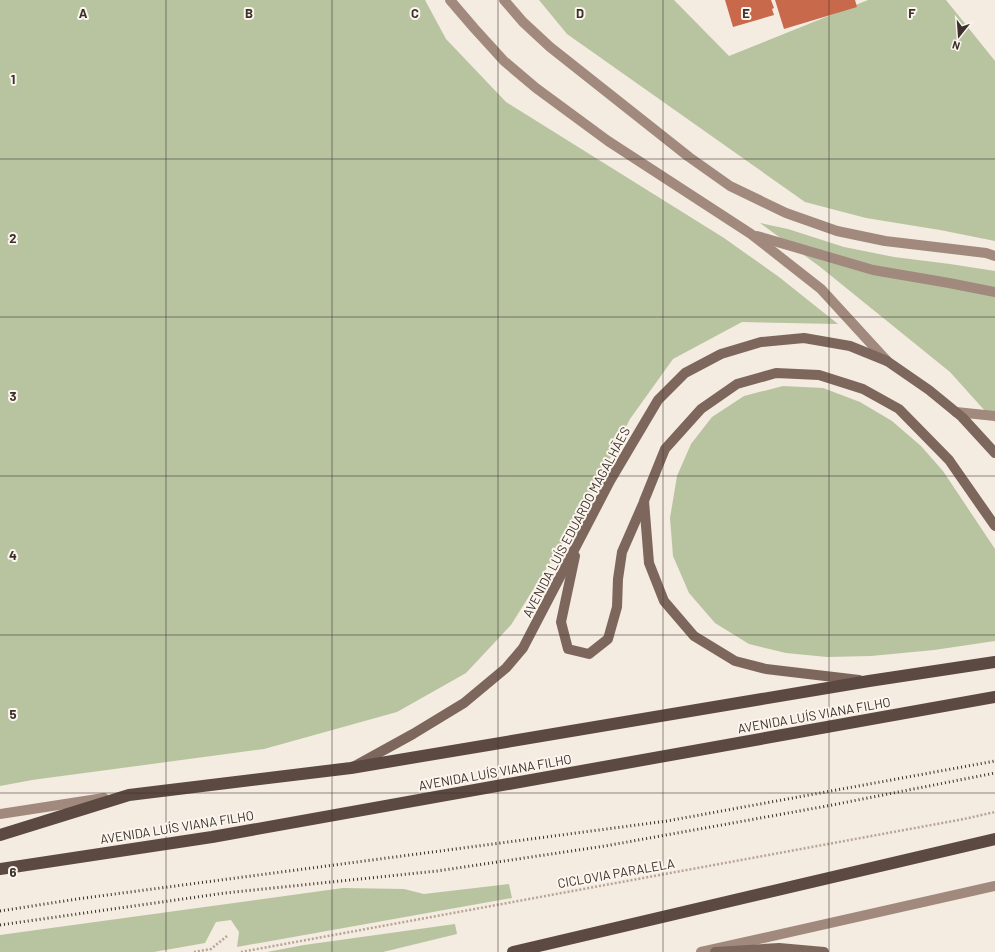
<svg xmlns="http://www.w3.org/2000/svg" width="995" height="952" font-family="Barlow,sans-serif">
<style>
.green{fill:#b8c4a0}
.building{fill:#c8694b}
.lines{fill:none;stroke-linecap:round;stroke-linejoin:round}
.path{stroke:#b9a596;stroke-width:2.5;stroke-dasharray:2 2;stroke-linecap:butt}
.secondary{stroke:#a18a7d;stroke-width:10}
.primary{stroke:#7d675c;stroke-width:10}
.highway{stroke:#5c4a42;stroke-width:12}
.rail{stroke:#3b302b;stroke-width:3;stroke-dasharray:1 3;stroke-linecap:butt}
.grid{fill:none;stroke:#3b302b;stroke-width:1;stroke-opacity:0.55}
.labels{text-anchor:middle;stroke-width:4;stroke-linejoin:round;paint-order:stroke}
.street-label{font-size:13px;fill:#3b302b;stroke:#fbf5ee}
.grid-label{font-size:13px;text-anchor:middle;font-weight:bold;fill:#3b302b;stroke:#fbf5ee;stroke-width:4;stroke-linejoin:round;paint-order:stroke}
</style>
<rect width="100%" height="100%" fill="#f4ebe1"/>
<g class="green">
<path d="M0,0H425L446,39L506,102L724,238L779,277L838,324L742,322L673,359L630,419L588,502L511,625L466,673L397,712L264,749L32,780L0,786Z"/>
<path d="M539,0H674L729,56L868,0H946L995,61V241L940,230L866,218L805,202L567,34Z"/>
<path d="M760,223L788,229L844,247L894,257L950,264L995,271V422L950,372L819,266Z"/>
<path d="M783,386L823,388L860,402L892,421L921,446L943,471L995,549V641L934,650L871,656L827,657L786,653L749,644L715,623L689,593L673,556L670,518L677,476L691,444L712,417L744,396Z"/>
<path d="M509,884L512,898L237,947L239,932L231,920L216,922L205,943L154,952H0V935L343,888L404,889L424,894Z"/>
<path d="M455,924L457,934L383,952H267L304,945Z"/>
</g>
<g class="building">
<path d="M725,0H771L774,8L772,9L774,15L733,27Z"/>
<path d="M775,0H855L857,7L784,29Z"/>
</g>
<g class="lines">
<g class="path">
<path d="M194,952L211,949L227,936"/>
<path d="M241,952L964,819L995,812"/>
</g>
<g class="secondary">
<path d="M450,0L474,28L504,61L536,88L608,141L751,234L821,289L887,361"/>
<path d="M504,0L523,22L550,47L689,157L730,186L786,213L837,231L885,241L986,253L995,256"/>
<path d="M757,236L873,270L949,283L995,292"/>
<path d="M956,412L995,416"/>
<path d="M0,814L104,798"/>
<path d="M701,952L995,886"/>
</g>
<g class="primary">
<path d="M575,556L561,622L568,649L589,654L608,639L617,607L618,579L622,552L643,504"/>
<path d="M859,680L766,669L735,661L694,636L664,601L649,563L644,501L665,449L701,409L737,384L776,373L819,375L863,389L899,409L949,460L995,526"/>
<path d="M355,766L413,734L464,703L506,668L523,648L610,481L658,400L685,373L721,354L761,342L804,338L850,346L887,361L929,390L962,417L995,453"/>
<path d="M715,952L779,948L824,952"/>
</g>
<g class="highway">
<path d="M0,835L129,795L351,768L869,681L995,662"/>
<path d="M0,869L212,837L995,697"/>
<path d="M513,952L995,839"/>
</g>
<g class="rail">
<path d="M0,911L77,899L667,821L995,761"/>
<path d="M0,925L225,893L437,871L605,846L827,806L995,773"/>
</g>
</g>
<path class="grid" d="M166,0V952M332,0V952M498,0V952M663,0V952M829,0V952M0,159H995M0,317H995M0,476H995M0,635H995M0,793H995"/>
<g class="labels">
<g class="street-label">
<text transform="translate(576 522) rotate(-62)" y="5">AVENIDA LUÍS EDUARDO MAGALHÃES</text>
<text transform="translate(814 715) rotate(-10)" y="5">AVENIDA LUÍS VIANA FILHO</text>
<text transform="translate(495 772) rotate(-10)" y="5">AVENIDA LUÍS VIANA FILHO</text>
<text transform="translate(177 827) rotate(-9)" y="5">AVENIDA LUÍS VIANA FILHO</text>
<text transform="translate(616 873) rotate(-10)" y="5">CICLOVIA PARALELA</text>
</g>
</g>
<g class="grid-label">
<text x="83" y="18">A</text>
<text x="249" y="18">B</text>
<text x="415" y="18">C</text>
<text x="580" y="18">D</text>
<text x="746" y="18">E</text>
<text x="912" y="18">F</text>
<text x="13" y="84">1</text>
<text x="13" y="243">2</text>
<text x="13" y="401">3</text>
<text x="13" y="560">4</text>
<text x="13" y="719">5</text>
<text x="13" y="877">6</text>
</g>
<g transform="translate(959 36) rotate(197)" stroke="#fbf5ee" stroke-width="3" paint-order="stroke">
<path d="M0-3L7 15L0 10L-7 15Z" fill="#3b302b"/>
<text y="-6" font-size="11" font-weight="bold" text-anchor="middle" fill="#3b302b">N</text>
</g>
</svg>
